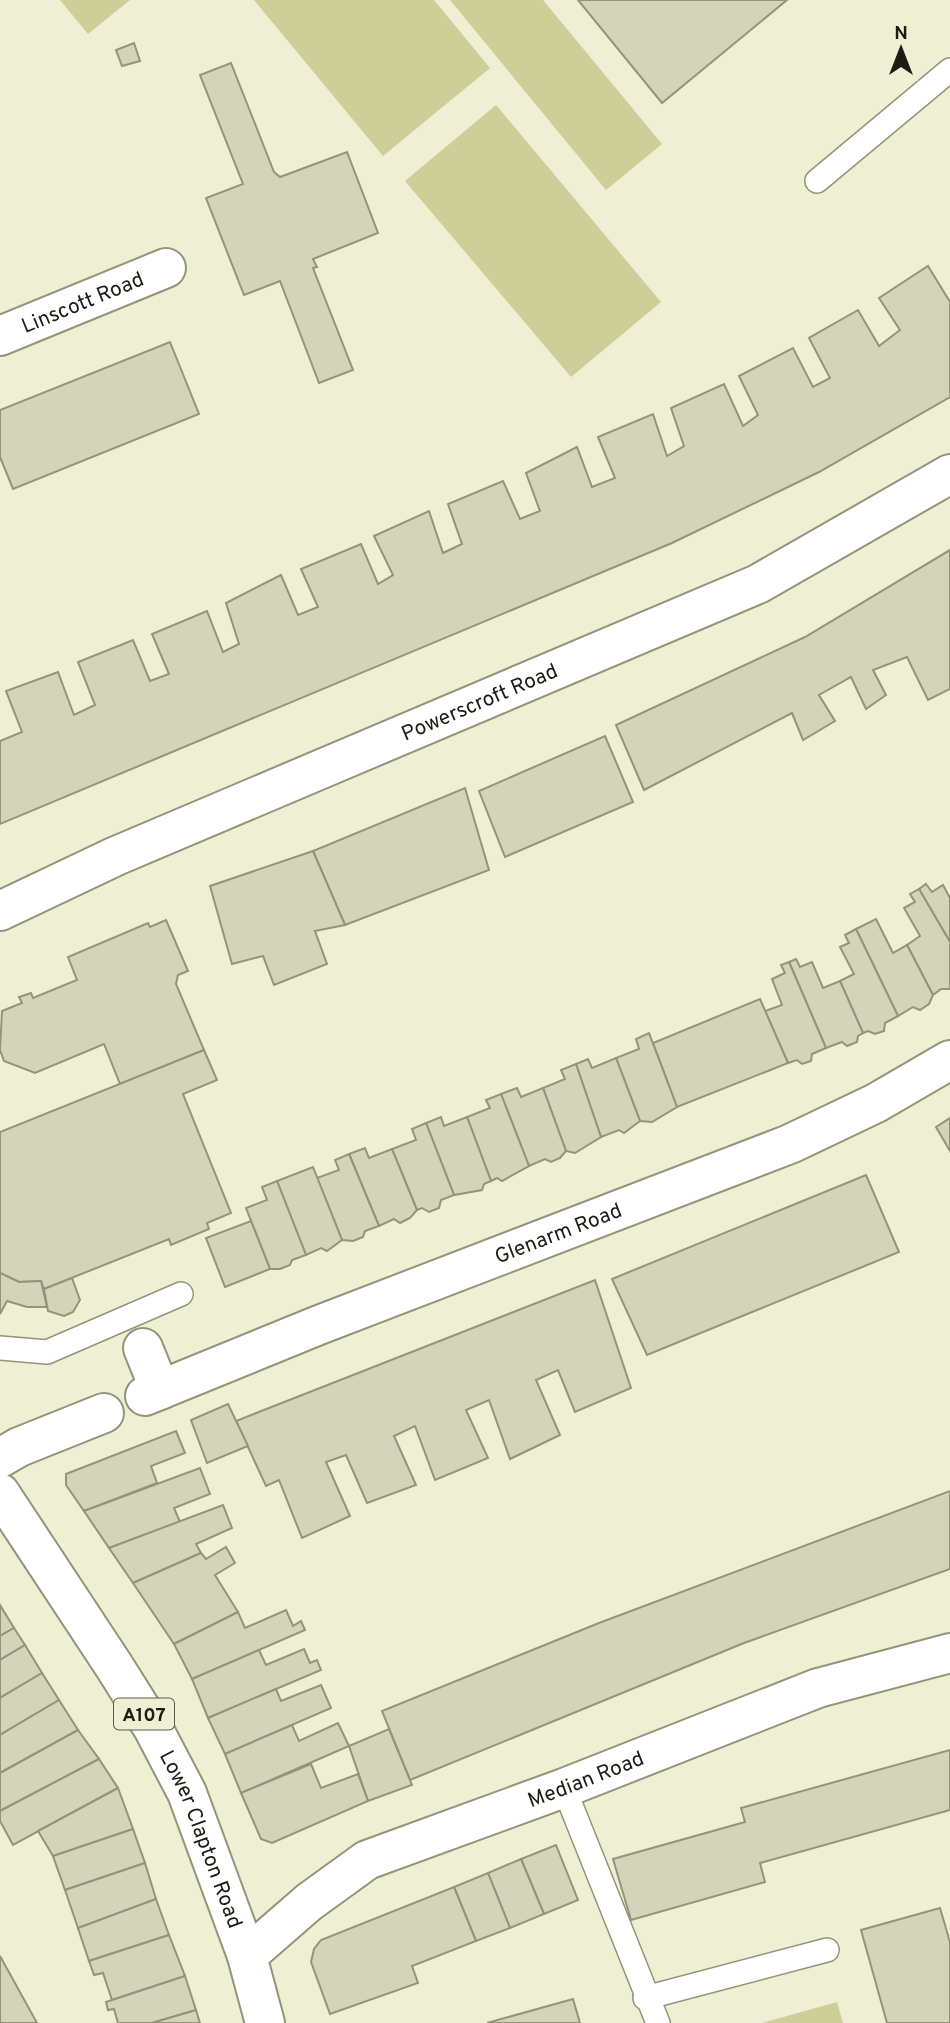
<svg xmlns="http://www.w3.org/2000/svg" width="950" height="2023" font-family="Overpass,sans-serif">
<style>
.green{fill:#cece99}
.building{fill:#d3d4b9;stroke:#94947b;stroke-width:2}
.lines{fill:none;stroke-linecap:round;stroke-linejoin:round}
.service-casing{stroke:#93947a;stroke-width:26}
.minor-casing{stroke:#93947a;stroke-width:42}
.tertiary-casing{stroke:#93947a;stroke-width:42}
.trunk-casing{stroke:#93947a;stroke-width:42}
.service{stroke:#fff;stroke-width:23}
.minor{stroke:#fff;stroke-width:38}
.tertiary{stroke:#fff;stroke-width:38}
.trunk{stroke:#fff;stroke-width:38}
.labels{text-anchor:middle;stroke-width:5;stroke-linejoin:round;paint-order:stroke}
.shield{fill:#eeefd3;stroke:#5b5b4d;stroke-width:2}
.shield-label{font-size:19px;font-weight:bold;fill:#1c1c13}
.street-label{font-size:21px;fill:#1c1c13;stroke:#eeefd3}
</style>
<rect width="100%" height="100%" fill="#eeefd3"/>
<g class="green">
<path d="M60,0H130L88,34Z"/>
<path d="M254,0H434L490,68L383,156Z"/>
<path d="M450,0H543L662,144L606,190Z"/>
<path d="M496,105L661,302L571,377L405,181Z"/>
<path d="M837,2002L843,2023H762Z"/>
</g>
<g class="building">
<path d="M578,0H787L662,103Z"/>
<path d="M134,43L140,61L122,66L116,50Z"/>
<path d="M231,63L274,172L280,177L347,152L378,233L313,259L317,267L313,268L353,370L319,383L280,281L244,295L206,198L243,184L200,75Z"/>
<path d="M928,266L950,302V397L819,472L672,543L0,824V741L22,732L6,691L58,672L74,715L95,705L78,662L133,640L150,681L169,674L152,634L207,611L223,652L239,644L226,603L281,575L298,615L318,607L301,569L361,544L378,584L393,575L374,536L429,511L443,553L462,544L448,504L503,481L520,519L540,511L526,473L577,447L592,487L615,478L598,437L653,414L667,456L684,446L671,408L724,384L743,426L758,415L739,376L793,348L813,387L830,378L809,338L858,310L879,346L900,330L879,298Z"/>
<path d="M170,342L199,414L13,489L0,457V410Z"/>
<path d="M950,550V689L928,700L907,657L873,670L886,695L866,709L851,677L819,695L835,721L803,740L792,713L644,790L616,725L805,637Z"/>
<path d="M605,736L633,802L505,857L479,791Z"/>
<path d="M465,788L489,870L345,925L313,851Z"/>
<path d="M313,851L345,925L315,931L327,964L274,985L263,956L232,964L210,886Z"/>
<path d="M926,884L932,892L943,885L950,898V942L919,889Z"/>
<path d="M919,889L950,942V989H941L933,995L907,945L920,936L904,908L915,902L910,894Z"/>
<path d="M876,919L893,953L907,945L933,995L929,1004L920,1010L913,1007L898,1016L856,929Z"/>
<path d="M166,920L188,971L178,975L176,984L204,1050L120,1084L104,1044L35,1073L4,1061L0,1050L2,1011L22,1003L19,997L31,993L33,998L77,980L68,957L148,923L150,927Z"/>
<path d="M856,929L898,1016L885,1023L884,1031L875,1034L868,1031L863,1033L840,981L854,974L840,947L849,943L845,935Z"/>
<path d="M796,959L800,967L812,962L823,988L840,981L863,1033L858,1036L857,1042L847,1046L842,1042L826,1048L789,962Z"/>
<path d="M789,962L826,1048L812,1054L811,1061L802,1064L797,1060L788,1063L765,1011L782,1005L772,979L785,973L781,965Z"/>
<path d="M760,999L788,1063L677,1107L653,1043Z"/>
<path d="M649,1033L677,1107L652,1122L640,1121L616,1058L639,1049L636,1039Z"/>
<path d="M204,1050L217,1080L183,1094L231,1213L207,1223L209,1229L171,1245L169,1239L44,1289L41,1281L19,1282L0,1273V1132Z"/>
<path d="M616,1058L640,1121L624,1133L619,1130L601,1137L576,1064L588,1059L592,1068Z"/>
<path d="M576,1064L601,1137L575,1153L566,1151L543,1088L565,1079L561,1070Z"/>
<path d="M517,1088L521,1097L543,1088L566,1151L560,1158L551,1162L545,1159L529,1166L501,1094Z"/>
<path d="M501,1094L529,1166L502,1181L497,1178L491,1181L467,1117L490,1108L486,1100Z"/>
<path d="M441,1117L444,1126L467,1117L491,1181L484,1184L482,1190L454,1195L426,1123Z"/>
<path d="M950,1118V1151L936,1127Z"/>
<path d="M426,1123L454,1195L441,1200L439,1208L429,1212L422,1208L417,1210L392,1149L416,1140L412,1129Z"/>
<path d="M365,1148L369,1158L392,1149L417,1210L410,1218L400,1223L394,1219L379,1226L349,1154Z"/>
<path d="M349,1154L379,1226L365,1231L363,1237L353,1241L342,1240L317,1178L339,1170L335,1160Z"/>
<path d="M313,1167L342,1240L327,1251L321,1248L306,1255L277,1181Z"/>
<path d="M866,1175L899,1252L647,1355L612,1279Z"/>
<path d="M277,1181L306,1255L292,1260L290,1265L280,1269H270L246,1208L267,1200L262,1187Z"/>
<path d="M251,1221L270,1269L225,1287L206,1238Z"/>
<path d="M0,1273L19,1282L41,1281L47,1307H27L7,1301L0,1314Z"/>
<path d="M72,1278L80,1300L73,1312L64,1316L48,1311L44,1289Z"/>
<path d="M595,1280L631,1388L575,1412L558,1370L536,1380L560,1435L510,1459L489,1400L466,1410L488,1458L435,1480L415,1426L394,1436L416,1485L367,1503L346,1455L326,1462L350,1516L302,1538L279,1480L266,1486L236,1421Z"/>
<path d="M228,1404L248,1446L207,1463L191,1420Z"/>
<path d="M176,1431L185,1453L151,1466L157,1483L84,1511L66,1485V1474Z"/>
<path d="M200,1468L210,1494L174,1508L180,1522L109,1548L84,1511Z"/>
<path d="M950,1491V1569L744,1643L410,1780L382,1711L599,1623Z"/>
<path d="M223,1505L232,1528L196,1544L201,1553L133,1583L109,1548Z"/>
<path d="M226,1547L235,1563L215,1575L238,1612L174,1644L133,1583L201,1553L206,1559Z"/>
<path d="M0,1605L14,1628L0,1636Z"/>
<path d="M286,1610L293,1626L301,1621L305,1630L192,1679L174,1644L238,1612L245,1628Z"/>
<path d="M14,1628L25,1645L0,1660V1636Z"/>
<path d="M25,1645L42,1673L0,1698V1660Z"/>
<path d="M304,1649L310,1663L317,1660L321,1670L208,1718L192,1679L259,1650L266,1665Z"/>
<path d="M42,1673L59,1700L0,1735V1698Z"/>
<path d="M321,1685L331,1708L225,1754L208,1718L276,1689L281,1701Z"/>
<path d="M59,1700L78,1730L0,1773V1735Z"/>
<path d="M338,1723L349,1746L241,1793L225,1754L292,1725L299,1741Z"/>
<path d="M389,1729L412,1785L368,1801L349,1746Z"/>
<path d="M78,1730L99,1759L0,1811V1773Z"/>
<path d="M950,1750V1810L760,1863L765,1882L631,1920L613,1859L745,1822L741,1808Z"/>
<path d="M99,1759L118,1788L13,1845L0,1821V1811Z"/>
<path d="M311,1764L321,1788L358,1774L368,1801L272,1843L261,1839L241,1793Z"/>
<path d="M118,1788L133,1829L53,1856L38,1831Z"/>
<path d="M133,1829L145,1863L65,1890L53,1856Z"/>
<path d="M556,1845L578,1900L544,1914L521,1859Z"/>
<path d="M521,1859L544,1914L510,1928L488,1873Z"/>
<path d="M145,1863L156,1899L78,1928L65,1890Z"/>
<path d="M488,1873L510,1928L476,1941L454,1887Z"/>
<path d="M454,1887L476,1941L412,1966L418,1983L330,2014L311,1962L314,1949L321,1940Z"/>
<path d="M156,1899L169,1935L89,1961L78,1928Z"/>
<path d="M940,1908L950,1942V2023H887L861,1930Z"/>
<path d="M169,1935L185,1976L112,2000L103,1973L94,1975L89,1961Z"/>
<path d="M0,1956L37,2023H0Z"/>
<path d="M185,1976L196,2010L152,2023H118L114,2009L108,2010L106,2002Z"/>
<path d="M573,1999L580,2023H487Z"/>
<path d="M196,2010L200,2023H152Z"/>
</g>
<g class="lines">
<g class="service-casing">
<g id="service">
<path d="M817,181L950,70"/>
<path d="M0,1348L47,1352L181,1294"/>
<path d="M564,1788L658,2023"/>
<path d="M645,1998L827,1950"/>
</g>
</g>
<g class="minor-casing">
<g id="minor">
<path id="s1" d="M0,336L166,268"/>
<path d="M143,1348L160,1390"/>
<path id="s2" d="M145,1396L319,1325L790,1144L876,1103L950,1060"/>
<path d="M0,1458L19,1447L104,1413"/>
</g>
</g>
<g class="tertiary-casing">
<g id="tertiary">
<path id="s3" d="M0,911L116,856L758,584L950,474"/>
<path id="s4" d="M247,1956L309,1902L367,1860L564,1788L818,1688L950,1653"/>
</g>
</g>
<g class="trunk-casing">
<g id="trunk">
<path id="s5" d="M0,1493L114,1666L153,1728L187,1793L247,1956L265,2023"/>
</g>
</g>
<use href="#service" class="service"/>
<use href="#minor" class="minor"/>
<use href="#tertiary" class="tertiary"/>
<use href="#trunk" class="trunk"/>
</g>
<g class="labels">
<rect class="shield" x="114" y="1698.5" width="60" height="31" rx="5"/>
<g class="shield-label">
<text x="144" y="1721">A107</text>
</g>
<g class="street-label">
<text dy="7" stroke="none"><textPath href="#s1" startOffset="89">Linscott Road</textPath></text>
<text dy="7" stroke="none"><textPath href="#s3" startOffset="523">Powerscroft Road</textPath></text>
<text dy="7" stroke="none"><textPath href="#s2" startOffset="444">Glenarm Road</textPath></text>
<text dy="7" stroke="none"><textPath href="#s4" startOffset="387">Median Road</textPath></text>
<text dy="7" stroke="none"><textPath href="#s5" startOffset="402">Lower Clapton Road</textPath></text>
</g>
</g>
<g transform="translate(901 49)" stroke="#eeefd3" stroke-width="5" paint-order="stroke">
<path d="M0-5L12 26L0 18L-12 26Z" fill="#1c1c13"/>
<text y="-10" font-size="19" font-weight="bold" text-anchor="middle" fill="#1c1c13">N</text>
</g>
</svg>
